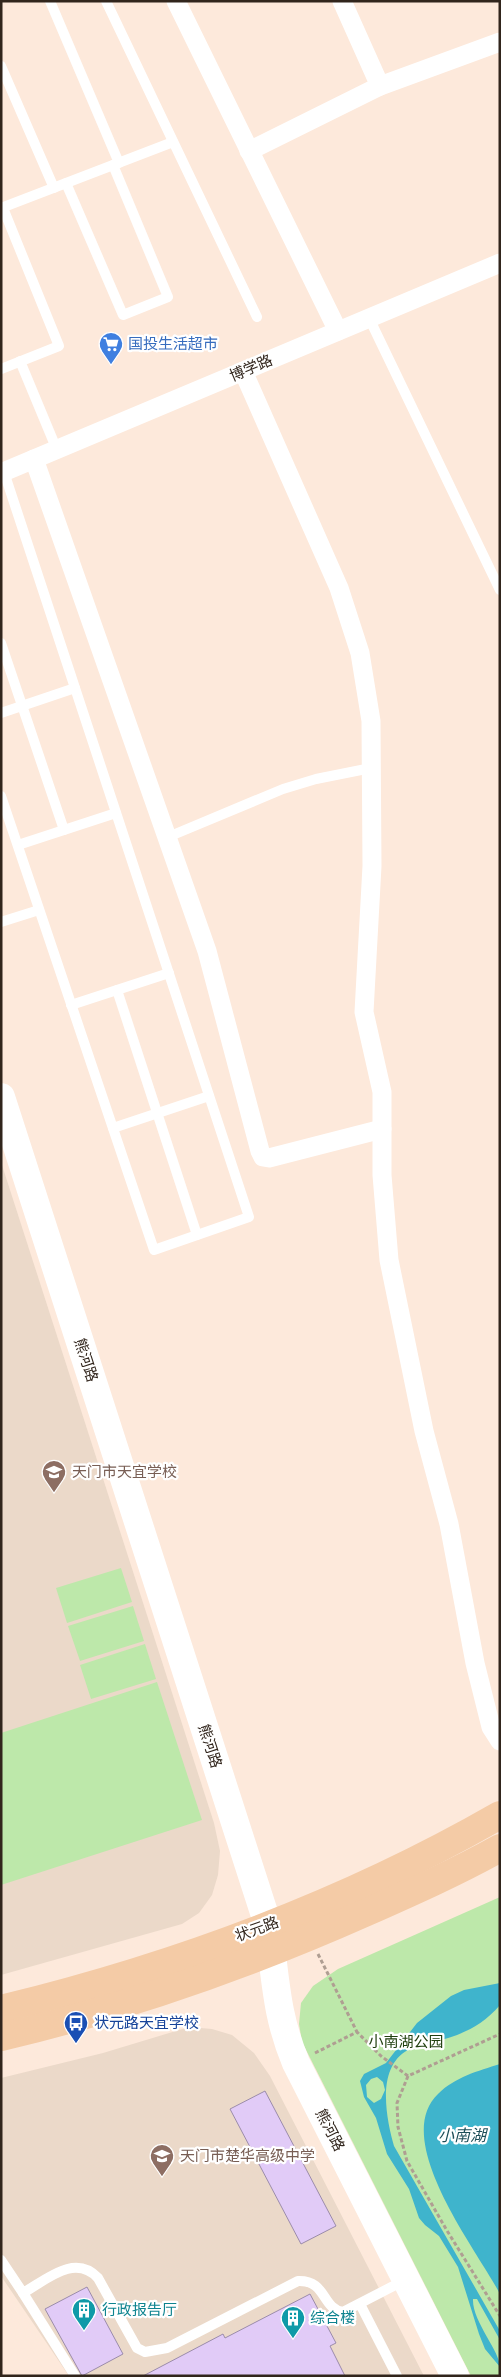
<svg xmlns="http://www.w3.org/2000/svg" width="501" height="2377" font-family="Helvetica,'Noto Sans SC',sans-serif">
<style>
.education{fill:#ebd9c9}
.green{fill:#bde8aa}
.water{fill:#3fb4cc;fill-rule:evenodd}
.building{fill:#e1cbf7;stroke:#9b8caa}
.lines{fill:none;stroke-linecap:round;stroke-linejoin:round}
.path{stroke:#af9e92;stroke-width:3;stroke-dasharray:4 2.5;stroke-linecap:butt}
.lane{stroke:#fff;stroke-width:10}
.street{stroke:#fff;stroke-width:19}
.secondary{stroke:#fff;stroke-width:28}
.primary{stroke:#f4cba6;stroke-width:28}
.labels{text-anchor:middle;stroke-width:4.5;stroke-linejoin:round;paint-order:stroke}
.shop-label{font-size:15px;fill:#366cbe;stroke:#fff;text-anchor:start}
.street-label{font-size:15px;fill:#31251c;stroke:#fff}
.education-label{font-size:15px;fill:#785e54;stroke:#fff;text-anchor:start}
.transit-label{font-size:15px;fill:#164399;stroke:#fff;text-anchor:start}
.park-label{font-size:15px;fill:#214010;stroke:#fff}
.culture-label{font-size:15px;fill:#0d838f;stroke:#fff;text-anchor:start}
.water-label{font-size:16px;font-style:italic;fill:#1d4e58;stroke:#fff}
</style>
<rect width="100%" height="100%" fill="#fde9db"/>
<g class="education">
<path d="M1,1162L214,1823L220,1851L218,1875L212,1895L199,1913L182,1924L1,1975Z"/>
<path d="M189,2027L212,2029L232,2035L254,2053L270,2076L424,2376H69L1,2276V2078L103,2053Z"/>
</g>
<g class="green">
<path d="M121,1568L132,1602L67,1623L56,1588Z"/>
<path d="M133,1606L144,1641L80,1661L68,1626Z"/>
<path d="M145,1644L156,1679L91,1699L80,1665Z"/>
<path d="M157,1682L202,1820L1,1885V1733Z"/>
<path d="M500,1897V2376H471L302,2042L299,2024L301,2003L313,1986L338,1969Z"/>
</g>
<g class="water">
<path d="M500,1983V2005C481,2027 461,2035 434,2042C426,2045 416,2046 408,2050C376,2067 386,2118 394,2146L500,2331V2340L477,2299H473C472,2321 500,2351 500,2367L485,2349L479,2334L458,2267L439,2236L425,2225L419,2218L409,2189L387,2154L376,2118L364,2097L360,2081L364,2074L386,2063L417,2023L451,1996L464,1990ZM377,2077L383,2082L385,2090L381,2099L374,2103L367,2097L366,2085L371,2079Z"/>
<path d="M500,2064V2294C477,2250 390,2140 438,2094C455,2077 478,2071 500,2064Z"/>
</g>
<g class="building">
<path d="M265,2091L336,2226L301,2244L230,2109Z"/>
<path d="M87,2287L123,2354L82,2376L45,2309Z"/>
<path d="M310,2294L336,2343L330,2346L345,2376H143L223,2334L225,2338Z"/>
</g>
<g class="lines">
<g class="path">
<path d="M318,1954L357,2032"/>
<path d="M315,2053L357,2032L381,2056L408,2076L500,2034"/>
<path d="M408,2076L397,2103L398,2127L407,2161L446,2229L500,2316"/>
</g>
<g class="lane">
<path d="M50,1L119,163"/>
<path d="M106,1L257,317"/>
<path d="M1,66L54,188"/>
<path d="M66,183L123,315L168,297L113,165"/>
<path d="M1,208L173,142"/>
<path d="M369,318L500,590"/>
<path d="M20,361L57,450"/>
<path d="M1,369L59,346L3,208"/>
<path d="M1,643L64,830"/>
<path d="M1,713L75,688"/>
<path d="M1,796L154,1250L249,1217L4,472"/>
<path d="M168,837L283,789L316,779L371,768"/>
<path d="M18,845L116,813"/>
<path d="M1,922L39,910"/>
<path d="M117,990L197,1235"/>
<path d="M71,1005L169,973"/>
<path d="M113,1128L209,1096"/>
<path d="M1,2260L23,2293C46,2280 75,2253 98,2278L137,2348L145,2352L167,2348L298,2281C327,2280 321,2308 343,2312L405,2280"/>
<path d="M23,2293L75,2376"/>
<path d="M360,2304L397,2376"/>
</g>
<g class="street">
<path d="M176,1L338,331"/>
<path d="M342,1L380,86L500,42"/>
<path d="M249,151L380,86"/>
<path d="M243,371L339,588L360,653L371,721L372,866L364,1012L382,1092V1175L389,1260L424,1431L449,1524L475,1663L491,1727L500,1741"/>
<path d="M34,459L207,951L260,1151L263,1157L269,1158L382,1129"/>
<path d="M1,473L500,263"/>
</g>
<path class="secondary" d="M1,1097L268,1925C276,1977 275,2013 296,2063L455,2376"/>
<g class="primary">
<path d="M1,2009C174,1967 345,1904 500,1815"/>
<path d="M1,2037C126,2008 250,1964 367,1912C412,1892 457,1872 500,1848"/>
</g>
</g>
<defs>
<g id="supermarket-pin" transform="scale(1.25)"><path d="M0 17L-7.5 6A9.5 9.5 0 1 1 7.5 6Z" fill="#3f7fe0" stroke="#fff"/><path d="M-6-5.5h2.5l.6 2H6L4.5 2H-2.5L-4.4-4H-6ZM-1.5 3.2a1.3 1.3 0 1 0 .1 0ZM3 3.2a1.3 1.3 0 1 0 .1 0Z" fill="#fff"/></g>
<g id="school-pin" transform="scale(1.25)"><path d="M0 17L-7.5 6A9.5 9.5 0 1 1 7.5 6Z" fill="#8d6e63" stroke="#fff"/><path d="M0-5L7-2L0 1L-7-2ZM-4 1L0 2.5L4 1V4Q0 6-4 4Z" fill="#fff"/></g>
<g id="bus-pin" transform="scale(1.25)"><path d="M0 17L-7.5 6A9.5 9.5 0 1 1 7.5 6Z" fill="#1a4fb4" stroke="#fff"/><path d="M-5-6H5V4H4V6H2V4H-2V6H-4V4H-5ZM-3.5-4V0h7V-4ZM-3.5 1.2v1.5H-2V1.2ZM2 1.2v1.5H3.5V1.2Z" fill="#fff"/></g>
<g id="building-pin" transform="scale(1.25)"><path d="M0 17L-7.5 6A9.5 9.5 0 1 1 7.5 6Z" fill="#0f9aa8" stroke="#fff"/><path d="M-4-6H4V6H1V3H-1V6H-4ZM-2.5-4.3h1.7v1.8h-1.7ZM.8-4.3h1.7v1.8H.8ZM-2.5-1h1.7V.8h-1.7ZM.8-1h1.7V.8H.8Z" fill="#fff"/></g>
</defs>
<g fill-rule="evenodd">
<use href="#supermarket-pin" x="111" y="344"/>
<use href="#school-pin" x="54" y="1472"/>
<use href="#bus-pin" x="76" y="2023"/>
<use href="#school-pin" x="162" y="2156"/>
<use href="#building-pin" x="84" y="2310"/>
<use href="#building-pin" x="293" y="2318"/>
</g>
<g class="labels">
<g class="shop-label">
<text x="128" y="349">国投生活超市</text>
</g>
<g class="street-label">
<text transform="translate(251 368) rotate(-23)" y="5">博学路</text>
<text transform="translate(86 1360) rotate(72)" y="5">熊河路</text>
<text transform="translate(210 1746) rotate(72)" y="5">熊河路</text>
<text transform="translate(257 1929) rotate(-20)" y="5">状元路</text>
<text transform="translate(330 2130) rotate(63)" y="5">熊河路</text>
</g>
<g class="education-label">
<text x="72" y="1477">天门市天宜学校</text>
<text x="180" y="2161">天门市楚华高级中学</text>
</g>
<g class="transit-label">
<text x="94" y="2028">状元路天宜学校</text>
</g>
<g class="park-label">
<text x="406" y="2047">小南湖公园</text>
</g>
<g class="culture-label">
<text x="102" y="2315">行政报告厅</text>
<text x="310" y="2323">综合楼</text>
</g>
<g class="water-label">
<text x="462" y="2141">小南湖</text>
</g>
</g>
<rect width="501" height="2377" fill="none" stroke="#31251c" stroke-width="5"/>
</svg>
